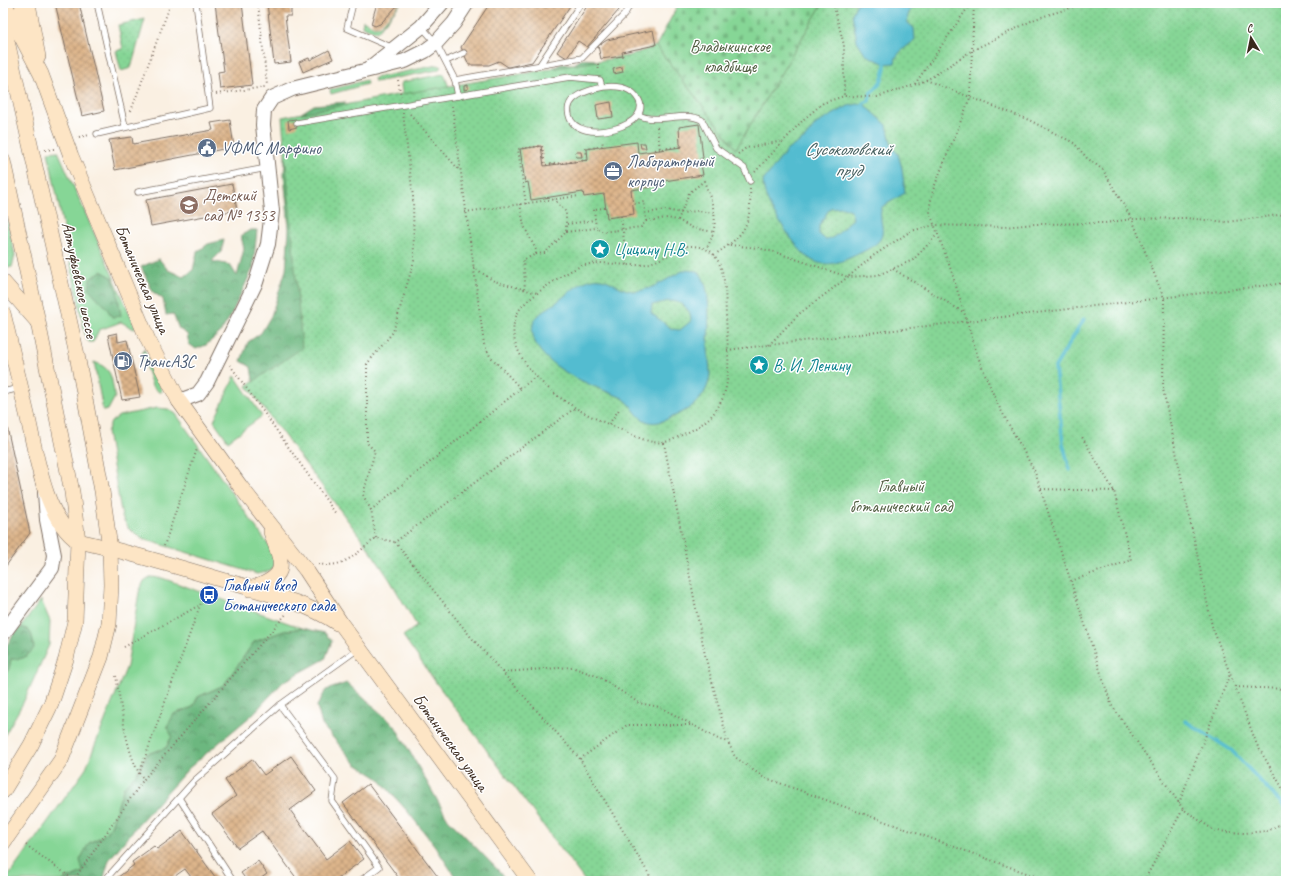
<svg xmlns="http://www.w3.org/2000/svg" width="1289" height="884" font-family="Caveat,sans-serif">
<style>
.green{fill:#86d696;stroke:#60805a}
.forest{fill:url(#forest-crowns);stroke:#54704e}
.cemetery{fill:url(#cemetery-stones);stroke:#60805a}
.park{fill:url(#park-dots);stroke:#60805a}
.water{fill:#53bcd0;stroke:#477377;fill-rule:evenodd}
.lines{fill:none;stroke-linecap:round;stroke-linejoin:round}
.stream{stroke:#53bcd0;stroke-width:3.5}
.building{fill:url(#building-cross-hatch)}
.service-casing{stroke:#7e6f63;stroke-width:7}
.tertiary-casing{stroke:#7e6f63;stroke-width:16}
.secondary-casing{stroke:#7e6f63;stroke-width:16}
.path{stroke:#7e6f63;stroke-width:2;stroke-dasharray:1 3;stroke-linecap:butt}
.service{stroke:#fff;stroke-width:5.5}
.tertiary{stroke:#fff;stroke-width:14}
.secondary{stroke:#fde5c5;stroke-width:15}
.labels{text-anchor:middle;stroke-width:3;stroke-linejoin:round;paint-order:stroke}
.park-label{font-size:17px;fill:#525e42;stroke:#fff}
.service-label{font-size:17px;fill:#4e5e75;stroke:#fff;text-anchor:start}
.education-label{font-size:17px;fill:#785e54;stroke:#fff;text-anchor:start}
.culture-label{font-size:17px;fill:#0d838f;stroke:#fff;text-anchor:start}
.street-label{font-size:17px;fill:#3b2a1e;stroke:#fff}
.transit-label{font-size:17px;fill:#164399;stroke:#fff;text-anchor:start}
.water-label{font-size:18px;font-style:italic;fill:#435d5c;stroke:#fff}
</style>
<defs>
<pattern id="forest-crowns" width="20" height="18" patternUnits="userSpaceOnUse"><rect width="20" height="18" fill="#6cb77f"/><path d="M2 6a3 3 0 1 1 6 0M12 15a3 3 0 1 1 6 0" fill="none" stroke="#5a9567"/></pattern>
<pattern id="cemetery-stones" width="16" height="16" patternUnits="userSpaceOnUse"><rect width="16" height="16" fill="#86d696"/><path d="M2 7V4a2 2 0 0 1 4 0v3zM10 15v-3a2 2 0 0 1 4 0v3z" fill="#75b881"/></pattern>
<pattern id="park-dots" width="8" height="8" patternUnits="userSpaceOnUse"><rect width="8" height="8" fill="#86d696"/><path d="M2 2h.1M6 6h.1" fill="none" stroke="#75b881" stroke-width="1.8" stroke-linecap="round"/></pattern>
<pattern id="building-cross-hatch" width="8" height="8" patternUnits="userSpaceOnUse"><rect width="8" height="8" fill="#ddb58b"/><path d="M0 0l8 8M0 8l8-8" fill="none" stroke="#b49371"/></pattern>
</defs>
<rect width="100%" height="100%" fill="#fff"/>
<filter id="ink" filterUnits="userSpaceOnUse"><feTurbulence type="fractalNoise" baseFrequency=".025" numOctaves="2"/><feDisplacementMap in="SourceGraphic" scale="8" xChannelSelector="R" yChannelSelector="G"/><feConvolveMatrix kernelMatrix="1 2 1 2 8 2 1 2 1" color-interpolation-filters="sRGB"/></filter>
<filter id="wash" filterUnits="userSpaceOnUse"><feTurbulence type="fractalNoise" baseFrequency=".012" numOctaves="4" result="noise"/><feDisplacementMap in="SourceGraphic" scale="16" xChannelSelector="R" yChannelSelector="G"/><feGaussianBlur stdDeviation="0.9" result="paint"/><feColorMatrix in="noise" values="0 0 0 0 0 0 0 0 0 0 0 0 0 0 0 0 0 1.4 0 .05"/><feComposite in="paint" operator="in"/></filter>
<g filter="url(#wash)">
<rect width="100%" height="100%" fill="#faf0e2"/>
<g class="green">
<path d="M401,3L377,32L362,26L363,20L374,27L380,26Z"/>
<path d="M438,65L441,67L438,70L375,82L374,78Z"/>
<path d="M444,74L450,90L403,99L401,85L402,82Z"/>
<path d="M366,80L367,84L331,94L330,90Z"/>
<path d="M58,151L136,328L134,329L121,322L99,330L93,342H89L86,339L48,152Z"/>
<path d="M3,203L15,255L12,267L7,268L3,259Z"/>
<path d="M144,349L162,391L160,393L152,386L142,355Z"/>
<path d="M94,362C114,369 111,379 115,397L108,410L103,411Z"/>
<path d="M235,376L262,416L228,441L214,421Z"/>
<path d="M157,408L168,409L176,414L272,550L276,563L271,571L257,574L143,539L129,529L122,517L107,432L111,422L119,416Z"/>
<path d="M150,577L162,578L302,628L284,631L254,642L224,685L198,697L193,707L174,714L172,736L166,748L147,754L137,773L124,787L111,826L103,836L89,843L83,872L62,881H5L85,770L127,666L139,592L144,581Z"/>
<path d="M41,600L50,621L49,645L23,703L3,738V651Z"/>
</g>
<g class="forest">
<path d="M582,59L595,60L599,63L548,73L550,69L561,64H574Z"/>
<path d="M346,102L333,115L338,508L334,476L261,391L253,380L251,367L241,361L248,342L261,333L271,316L286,270L289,229L284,175L287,122L314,105Z"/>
<path d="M250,230H257L253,268L230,317L220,333L206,345L196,349L189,344L187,334L179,329L173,314L166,315L163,299L153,292L141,267L159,259L168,270L184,277L193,270L197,252L208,244L224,240L221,252L212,261L230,265L237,276L244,249L241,236Z"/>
<path d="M101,271L112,277L117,290L121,316L112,317L106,307L89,289L90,279Z"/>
<path d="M21,627C33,630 32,636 34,648C27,657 23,660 11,659L9,669L3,677V655H8L6,647L13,635Z"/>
<path d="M302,628L325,633L332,641L325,659L283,682L252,715L189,768L140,822L109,860L103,881H62L83,872L80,860L89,843L103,836L111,826L124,787L137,773L147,754L166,748L172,736L167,727L174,714L193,707L198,697L224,685L254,642L284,631Z"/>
<path d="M347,683L395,726L448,819L500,872L506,881H458L435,846L408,812L378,778L356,764L322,725L317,706L326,690Z"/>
</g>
<path class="cemetery" d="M679,3H823L736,149L656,46Z"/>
<g class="park">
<path d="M823,3H1286V881H585L437,684L403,636L417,626L390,580L367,546L247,386L302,348L282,117L396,95L628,56L656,46L736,149Z"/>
<path d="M145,19L131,68L121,71L116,51L123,49L118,25Z"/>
</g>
<g class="water">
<path d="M857,3H917C911,9 906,14 908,23L914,28L915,40L901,51L896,57L895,63L885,64L866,55L857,41L852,14Z"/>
<path d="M863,103L887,125L892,147L898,154L902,168L905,193L882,207C877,219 888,232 878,242C872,248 862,252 854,256C815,275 805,258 784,228C773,212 764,200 763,181L787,150L805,138L816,124L848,106ZM843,207L851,210L853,219C843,226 839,237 826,240L819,234V226L830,208Z"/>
<path d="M685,270L698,271C713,286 708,328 708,347C708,356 710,365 710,374C708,398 690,410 670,418C662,422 652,425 644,420C633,414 631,400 618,396C592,386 538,366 533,335C532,330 532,323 536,318C542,311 550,307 557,302C566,295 574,287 584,282C607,271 616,291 635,291C655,290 668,277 685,270ZM669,301C681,301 691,308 691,321L680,330L672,329L651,313L652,305Z"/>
</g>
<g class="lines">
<g class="stream">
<path d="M863,103L869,101L871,92C882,84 886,74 885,60"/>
<path d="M1070,470L1063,444L1055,367L1084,319"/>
<path d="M1185,721L1231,750L1286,808"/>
</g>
</g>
<g id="blocks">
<g class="building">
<path d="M55,3H79L104,111L82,116Z"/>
<path d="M215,3H242L252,85L220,89L218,72L224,71Z"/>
<path d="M267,3H291V16H285L291,62L274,64Z"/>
<path d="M377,3H400L380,24L375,26L371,24Z"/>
<path d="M490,3H572L532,62L508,67L499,61L489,65H469L461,47Z"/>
<path d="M589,3H625L587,47L578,41L567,58L557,52Z"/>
<path d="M653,30L656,45L622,52L623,56L601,59L598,46L607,40Z"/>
<path d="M329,50L333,59L303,72L299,62L309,58L310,60Z"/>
<path d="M622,67L623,72L614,74L613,69Z"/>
<path d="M468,85V89L464,90V86Z"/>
<path d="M611,102L613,117L598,119L596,105Z"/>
<path d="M296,119L297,127L289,129L288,120Z"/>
<path d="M230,120L234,147L115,170L109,140L132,137L133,144L213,130L211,123Z"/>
<path d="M699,124L703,158L700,159L703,175L651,183L652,187L631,190L634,214L607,218L604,194L584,197L583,192L531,200L528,182L525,183L520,149L541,146L544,166L588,160L587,149L599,147L637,142L638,153L682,147L680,144L679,127Z"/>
<path d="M640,143H645L646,148H641Z"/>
<path d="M575,152H581L582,157H576Z"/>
<path d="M232,184L237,210L151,226L146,200Z"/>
<path d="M117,333L118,342L127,340L140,397L122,400L108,335Z"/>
<path d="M3,427H7L30,533L3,570V529L5,527L3,520Z"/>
<path d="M291,756L316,791L290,810L326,859L350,841L364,859L334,881H295L297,879L262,831L238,848L212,814L236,796L225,780L252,759L264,775Z"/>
<path d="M368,784L414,845L441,881H401L343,803Z"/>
<path d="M182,831L218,881H194L185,869L168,881H113L134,865L132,862L154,846L157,849Z"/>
<path d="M258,861L267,874L257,881H247L241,873Z"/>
</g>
</g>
</g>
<g filter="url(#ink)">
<use href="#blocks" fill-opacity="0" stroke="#7e6f63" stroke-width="1"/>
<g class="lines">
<g class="service-casing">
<g id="service">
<path d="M97,3L125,126"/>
<path d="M353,3L347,28L393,48"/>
<path d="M422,27L436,43L455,80L582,58L624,15L631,3"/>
<path d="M446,61L464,53"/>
<path d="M539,66L581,3"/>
<path d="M455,80L458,96"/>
<path d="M603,87C615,86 628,86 636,96C661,125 576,148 569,115C564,96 589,90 603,87Z"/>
<path d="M638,115C659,125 683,110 702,120L716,148L744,168L750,181"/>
<path d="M297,123L570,77L600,80L602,87"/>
<path d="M97,134L210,108L196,3"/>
<path d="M138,192L267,168"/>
<path d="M3,392L20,388"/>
<path d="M280,705L335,779L332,801L379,867L360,881"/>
<path d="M179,798L233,881"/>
<path d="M104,881L194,781L280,705L358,649"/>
</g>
</g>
<g class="tertiary-casing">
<g id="tertiary">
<path d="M371,67L421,27L442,3"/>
<path d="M179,401L198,394L207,382L256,282L268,244L272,211L263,125L264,110L272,98L292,89L405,61L425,51L436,43L454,23L467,3"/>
<path d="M3,634L52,568L54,555L47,520L45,493"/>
</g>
</g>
<g class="secondary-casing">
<g id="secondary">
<path d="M4,3L41,74L71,156L148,340L179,401L240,486L306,570L342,625L530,881"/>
<path d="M28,4L38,57"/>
<path d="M3,23L77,355L102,491L110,548L111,585L109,624L101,657L61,760L3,843"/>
<path d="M20,34L23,3"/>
<path d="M3,161L38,322L72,492L78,541L75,621L66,659L51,704L31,745L3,791"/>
<path d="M3,282L37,321"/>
<path d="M3,313C11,347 19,380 27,414C36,452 44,518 78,541C130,552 181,568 233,583C269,594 305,602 337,623"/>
<path d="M250,589C290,576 283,566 271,532"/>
</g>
</g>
<g class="path">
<path d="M258,3L267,85"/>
<path d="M833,3L844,45V96"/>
<path d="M974,3L970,98L933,190L930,205V213L951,270L978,357L997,403L1035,472L1111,704L1183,809L1215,831L1244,833L1268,831L1286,821"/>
<path d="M598,64L599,71"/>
<path d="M398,80L401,96"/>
<path d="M926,80L1029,120L1074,143L1087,158L1103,170L1132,219L1164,298L1163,389L1212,626L1257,745L1286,794"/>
<path d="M915,84L971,3"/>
<path d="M216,94L265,87"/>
<path d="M452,106L484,344L490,356L521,389"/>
<path d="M131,111L171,3"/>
<path d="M410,114L460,171"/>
<path d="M657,127L660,149"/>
<path d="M79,137L90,135"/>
<path d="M45,150L54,149"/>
<path d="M654,153V150L683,146"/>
<path d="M738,154L746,148L783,141"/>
<path d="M755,172L804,119L823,103L844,96L877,97L920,83L935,75L971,51L1035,19L1086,3"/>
<path d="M520,204L524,226L536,250V254L523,260L525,282L524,291"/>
<path d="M526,204L518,149L542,146L545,165L587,160L586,149L603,146L602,140"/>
<path d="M605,208L594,209L596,228L603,232L641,227L646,221L644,202L633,204"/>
<path d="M465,212L578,196"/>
<path d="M645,213L666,210L682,213L697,211L715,213"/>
<path d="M621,216L627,265"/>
<path d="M678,220L689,193L704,181C714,207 721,224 706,249"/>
<path d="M646,221L667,218L678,220L693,228L714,232"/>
<path d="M567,224L595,220"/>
<path d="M566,232L596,228"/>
<path d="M730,245L758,248L775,252L848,277L873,256L911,231L935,225L1004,227L1035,224L1105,223L1132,219L1185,218L1227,222L1286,214"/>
<path d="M687,246C697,246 707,247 714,255C727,271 725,296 726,316C728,365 739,409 686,433C679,436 672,441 665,442C653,445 634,436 624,431C608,424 591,417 576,408C547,392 495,346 520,309C525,302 533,297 540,291C552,282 565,273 579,267C598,259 618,266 638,265C656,264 670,253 687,246Z"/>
<path d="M536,254L545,253L566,232V212L554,199"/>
<path d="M714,255C744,236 752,225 750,188"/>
<path d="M473,267L494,281L537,293"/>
<path d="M893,269L963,312"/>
<path d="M769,345L799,314L848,277L878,275L913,260L938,234"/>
<path d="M727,350L1286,283"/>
<path d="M230,365L336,514"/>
<path d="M609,424L620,408"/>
<path d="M664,443L705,655L728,742L735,757L763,777L1048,881"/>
<path d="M1041,489L1114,491"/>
<path d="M371,510L363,495L375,451L367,443V364L393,332L414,261L413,197L403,113"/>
<path d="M376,538L371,510L535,377"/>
<path d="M395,542L470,636L580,759L653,881"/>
<path d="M164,546L197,449"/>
<path d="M318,564C345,569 356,553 376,538L395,542L575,408"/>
<path d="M1071,581L1131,560L1114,491L1082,437"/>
<path d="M124,647L198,606"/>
<path d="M503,672L572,667L599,677L639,703L660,707L720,740L728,742"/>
<path d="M116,676C121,702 126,761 144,779"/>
<path d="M1235,687L1286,689"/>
<path d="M580,759L627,725H691"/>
<path d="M139,774L206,589"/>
<path d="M1179,803L1230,674"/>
<path d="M26,845L74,880"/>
<path d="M73,881L144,779L287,613"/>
<path d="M1144,881L1183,809"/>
</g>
<use href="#service" class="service"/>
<use href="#tertiary" class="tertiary"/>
<use href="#secondary" class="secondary"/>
</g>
</g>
<defs>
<g id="civic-disc" transform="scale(1)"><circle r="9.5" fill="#5c6f8a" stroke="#fff"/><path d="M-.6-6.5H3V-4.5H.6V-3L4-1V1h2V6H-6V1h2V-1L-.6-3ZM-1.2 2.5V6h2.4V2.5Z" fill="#fff"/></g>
<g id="office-disc" transform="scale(1)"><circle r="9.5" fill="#5c6f8a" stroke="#fff"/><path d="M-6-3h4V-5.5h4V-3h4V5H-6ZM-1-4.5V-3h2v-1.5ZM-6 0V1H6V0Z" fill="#fff"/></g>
<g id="school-disc" transform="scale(1)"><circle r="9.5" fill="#8d6e63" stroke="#fff"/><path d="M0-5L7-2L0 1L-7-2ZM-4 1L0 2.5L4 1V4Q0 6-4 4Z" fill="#fff"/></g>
<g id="sight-disc" transform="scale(1)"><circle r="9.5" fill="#0f9aa8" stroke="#fff"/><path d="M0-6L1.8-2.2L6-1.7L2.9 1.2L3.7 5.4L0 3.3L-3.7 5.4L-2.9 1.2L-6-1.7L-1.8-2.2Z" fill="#fff"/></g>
<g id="fuel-disc" transform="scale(1)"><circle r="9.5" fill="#5c6f8a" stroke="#fff"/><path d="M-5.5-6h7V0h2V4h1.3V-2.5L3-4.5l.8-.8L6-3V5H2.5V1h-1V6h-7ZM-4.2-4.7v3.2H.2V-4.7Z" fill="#fff"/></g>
<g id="bus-disc" transform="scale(1)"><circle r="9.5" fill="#1a4fb4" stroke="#fff"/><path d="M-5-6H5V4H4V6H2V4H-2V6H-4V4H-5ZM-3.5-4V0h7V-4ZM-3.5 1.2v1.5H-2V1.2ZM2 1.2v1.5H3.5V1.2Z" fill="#fff"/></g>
</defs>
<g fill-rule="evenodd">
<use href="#civic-disc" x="207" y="148"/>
<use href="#office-disc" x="613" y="171"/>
<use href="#school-disc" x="189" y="205"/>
<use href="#sight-disc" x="600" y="249"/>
<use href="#fuel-disc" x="123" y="361"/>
<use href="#sight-disc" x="759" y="365"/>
<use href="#bus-disc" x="209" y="595"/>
</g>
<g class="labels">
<g class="park-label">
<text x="730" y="52">Владыкинское<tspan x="730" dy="20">кладбище</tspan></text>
<text x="901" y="492">Главный<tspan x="901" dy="20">ботанический сад</tspan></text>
</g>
<g class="service-label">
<text x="221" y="154">УФМС Марфино</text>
<text x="627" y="167">Лабораторный<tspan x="627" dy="20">корпус</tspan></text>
<text x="137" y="367">ТрансАЗС</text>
</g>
<g class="education-label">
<text x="203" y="201">Детский<tspan x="203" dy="20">сад № 1353</tspan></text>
</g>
<g class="culture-label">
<text x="614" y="255">Цицину Н.В.</text>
<text x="773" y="371">В. И. Ленину</text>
</g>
<g class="street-label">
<text transform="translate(143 279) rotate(67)" y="6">Ботаническая улица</text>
<text transform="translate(80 280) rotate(78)" y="6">Алтуфьевское шоссе</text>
<text transform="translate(451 742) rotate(54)" y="6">Ботаническая улица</text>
</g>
<g class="transit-label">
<text x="223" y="591">Главный вход<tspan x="223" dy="20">Ботанического сада</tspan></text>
</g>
<g class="water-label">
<text x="848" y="155">Сусоколовский<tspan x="848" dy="21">пруд</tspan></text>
</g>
</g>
<rect width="1289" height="884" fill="none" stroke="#fff" stroke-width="16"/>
<g transform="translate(1251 38) rotate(350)" stroke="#ffffff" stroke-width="3" paint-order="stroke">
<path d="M0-3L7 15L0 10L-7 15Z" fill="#3b2a1e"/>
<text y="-6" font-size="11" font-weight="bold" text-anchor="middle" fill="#3b2a1e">С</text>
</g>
</svg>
